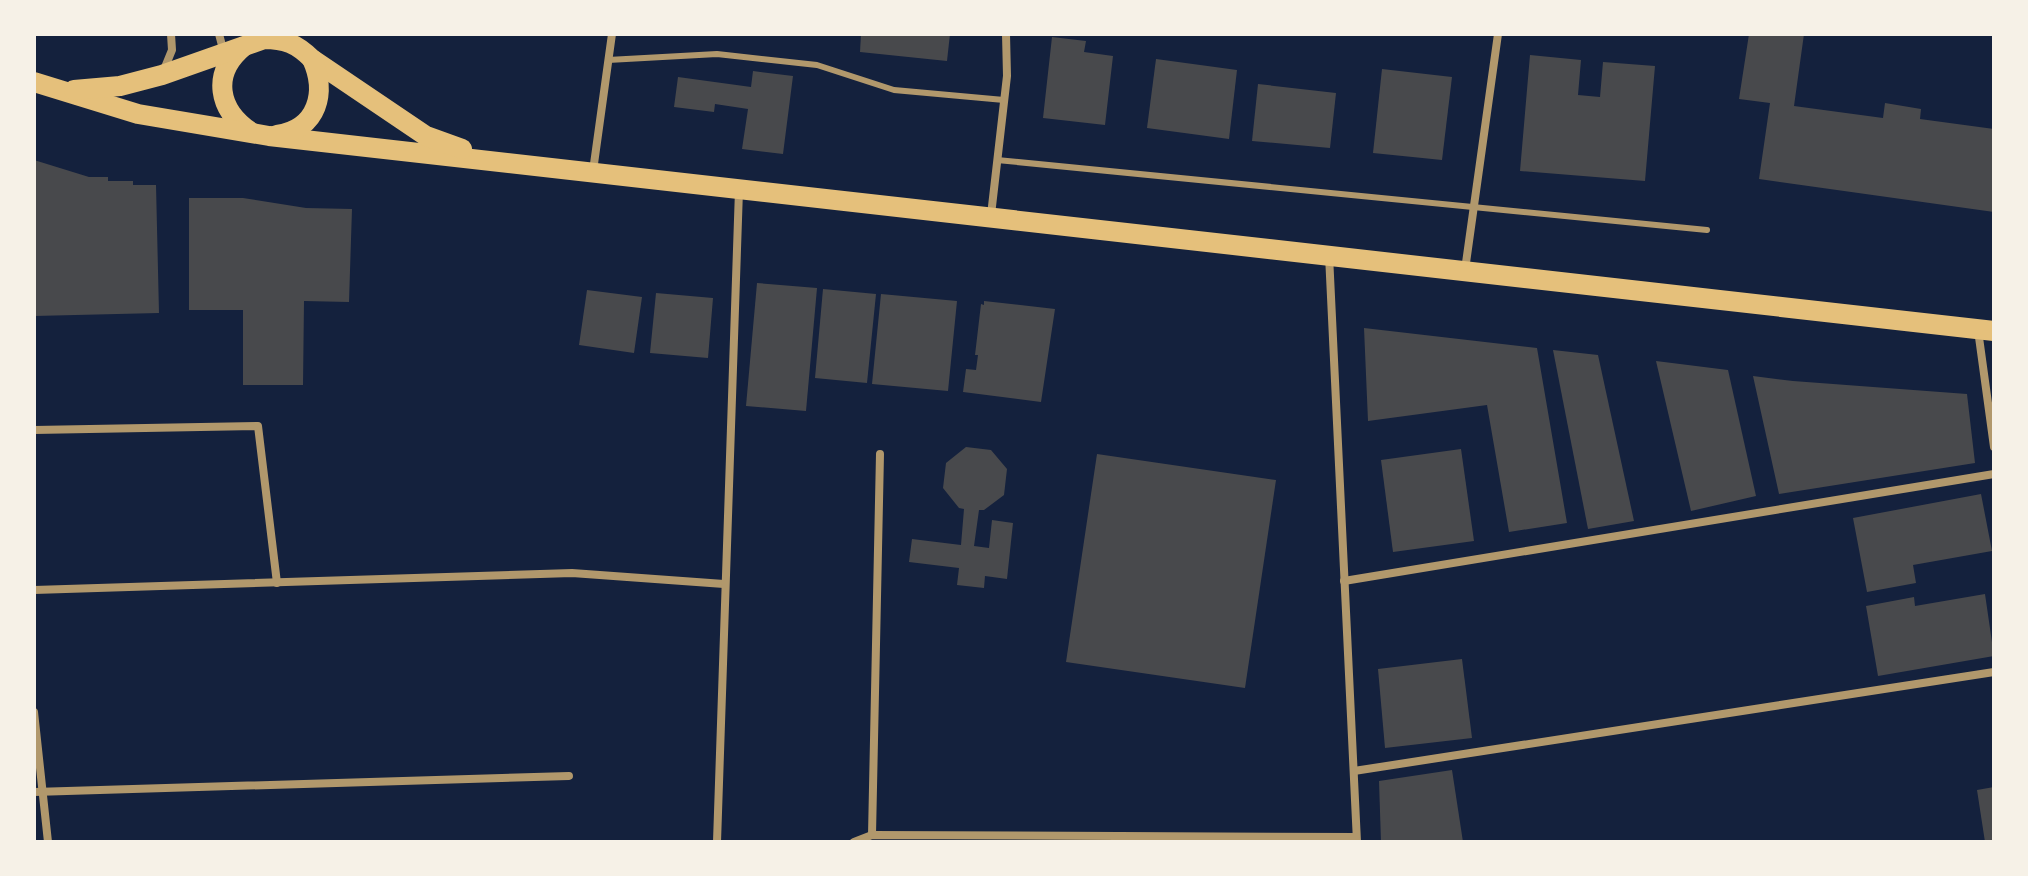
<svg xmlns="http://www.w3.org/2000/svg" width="2028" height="876" font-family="'Roboto Condensed',sans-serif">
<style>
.building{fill:#48494c}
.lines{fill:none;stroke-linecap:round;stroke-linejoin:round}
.service{stroke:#b1986c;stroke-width:6}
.minor{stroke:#b1986c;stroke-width:8}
.primary{stroke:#e5c07b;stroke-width:20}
</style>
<rect width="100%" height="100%" fill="#14213d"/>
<g class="building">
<path d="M861,34H950L947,61L860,52Z"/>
<path d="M1749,34H1804L1794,106L1883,118L1885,103L1921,109L1920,119L1994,129V212L1759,179L1770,103L1739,99Z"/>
<path d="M1052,37L1086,41L1084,52L1113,56L1105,125L1043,118Z"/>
<path d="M1530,55L1581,60L1578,95L1600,97L1603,62L1655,66L1645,181L1520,171Z"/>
<path d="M1156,59L1237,70L1229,139L1147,128Z"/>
<path d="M1382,69L1452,77L1442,160L1373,153Z"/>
<path d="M753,71L793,76L783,154L742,149L748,109L715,104L714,112L674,107L678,77L751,87Z"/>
<path d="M1258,84L1336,93L1330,148L1252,141Z"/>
<path d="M34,160L89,177H108V181H133V185H156L159,313L34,316Z"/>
<path d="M189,198H243L306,208L352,209L349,302L304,301L303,385H243V310H189Z"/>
<path d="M757,283L817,288L806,411L746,406Z"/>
<path d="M823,289L876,294L867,383L815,378Z"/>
<path d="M587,290L642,297L634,353L579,345Z"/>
<path d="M656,293L713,298L708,358L650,353Z"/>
<path d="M881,294L957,301L948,391L872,384Z"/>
<path d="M984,301L1055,309L1041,402L963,392L966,369L976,370L978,355H975L981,304L984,305Z"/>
<path d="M1364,328L1537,348L1567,523L1509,532L1487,405L1368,421Z"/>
<path d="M1553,350L1598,355L1634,521L1588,529Z"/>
<path d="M1656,361L1728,370L1756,496L1691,511Z"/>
<path d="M1753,376L1793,381L1967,394L1975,463L1779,494Z"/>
<path d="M966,447L991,450L1007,469L1004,495L984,510H979L974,546L989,548L992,520L1013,523L1007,579L985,576L984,588L957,585L959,568L909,562L912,539L961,545L964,509L959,508L943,488L946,463Z"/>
<path d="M1461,449L1474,541L1393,552L1381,460Z"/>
<path d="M1097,454L1276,480L1245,688L1066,662Z"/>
<path d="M1981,494L1992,551L1913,565L1916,583L1867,592L1853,518Z"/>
<path d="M1985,594L1994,656L1878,676L1866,606L1914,597L1915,606Z"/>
<path d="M1462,659L1472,738L1385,748L1378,669Z"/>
<path d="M1452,770L1463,842H1381L1379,781Z"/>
<path d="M1994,787V842H1985L1977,790Z"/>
</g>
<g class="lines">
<g class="service">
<path d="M608,60L717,54L817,65L894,90L1004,100"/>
<path d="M997,160L1707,230"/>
</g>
<g class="minor">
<path d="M219,34L224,53"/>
<path d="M163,72L172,50L171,34"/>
<path d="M593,171L612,34"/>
<path d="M991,215L1007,76L1006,34"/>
<path d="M1329,255L1357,842"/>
<path d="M1465,270L1498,34"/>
<path d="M1978,330L1994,447"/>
<path d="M34,430L258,426L277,583"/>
<path d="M1344,581L1994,474"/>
<path d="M34,590L572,573L724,584"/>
<path d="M34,712L48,842"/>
<path d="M1354,771L1994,672"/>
<path d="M34,792L569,776"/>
<path d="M872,835L880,454"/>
<path d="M717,842L739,190"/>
<path d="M854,842L872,835L1356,837"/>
</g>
<g class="primary">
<path d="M243,47C211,74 218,110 251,132"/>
<path d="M34,82L138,114L269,136L1994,331"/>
<path d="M74,90L120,86L162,75L264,39C285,39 297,44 312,59L426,136L462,149"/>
<path d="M277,135C318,129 327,92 312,59"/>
</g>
</g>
<rect width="2028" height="876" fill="none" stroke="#f6f1e7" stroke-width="72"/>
</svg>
